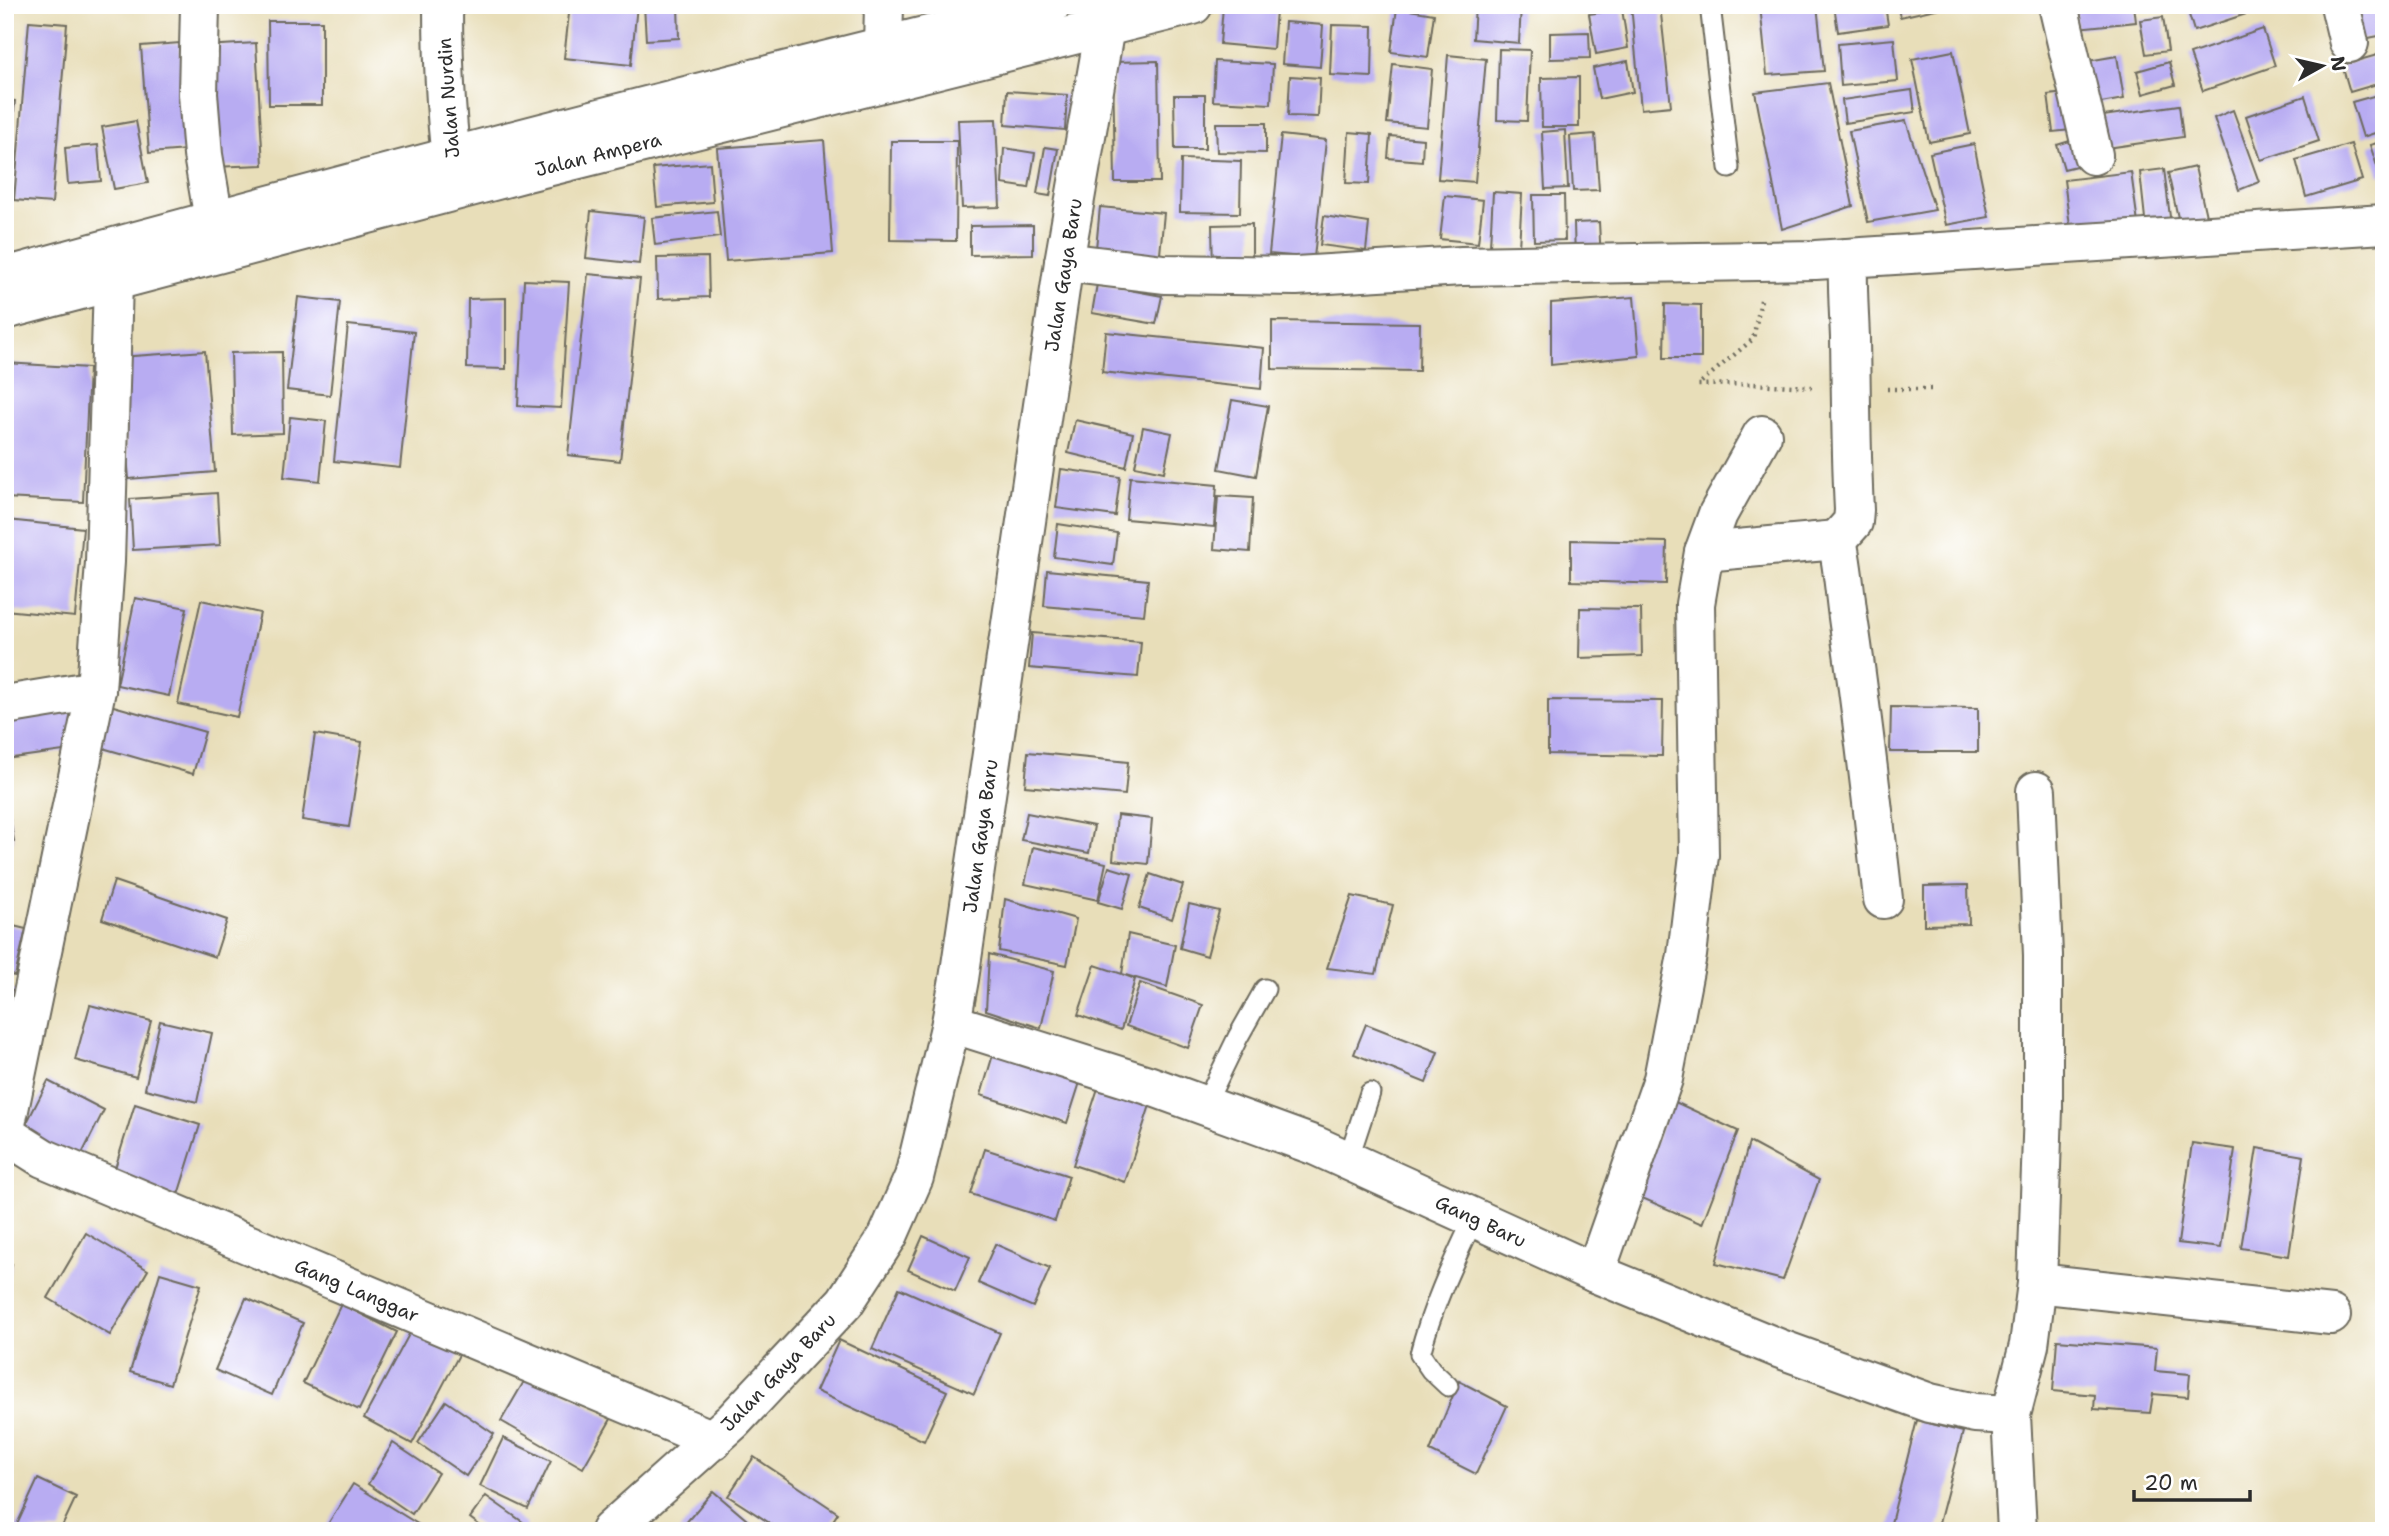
<svg xmlns="http://www.w3.org/2000/svg" width="2389" height="1536" font-family="'Shantell Sans',sans-serif">
<style>
.building{fill:#b8acf2}
.lines{fill:none;stroke-linecap:round;stroke-linejoin:round}
.lane-casing{stroke:#6d6a5d;stroke-width:23}
.street-casing{stroke:#6d6a5d;stroke-width:42}
.primary-casing{stroke:#6d6a5d;stroke-width:42}
.path{stroke:#6d6a5d;stroke-width:4.5;stroke-dasharray:2 5;stroke-linecap:butt}
.lane{stroke:#fff;stroke-width:19}
.street{stroke:#fff;stroke-width:38}
.primary{stroke:#fff;stroke-width:38}
.labels{text-anchor:middle;stroke-width:6;stroke-linejoin:round;paint-order:stroke}
.street-label{font-size:19px;fill:#2b2b2b;stroke:#fff}
</style>
<rect width="100%" height="100%" fill="#fff"/>
<filter id="ink" filterUnits="userSpaceOnUse"><feTurbulence type="fractalNoise" baseFrequency=".0143" numOctaves="2"/><feDisplacementMap in="SourceGraphic" scale="14" xChannelSelector="R" yChannelSelector="G"/><feConvolveMatrix kernelMatrix="1 2 1 2 8 2 1 2 1" color-interpolation-filters="sRGB"/></filter>
<filter id="wash" filterUnits="userSpaceOnUse"><feTurbulence type="fractalNoise" baseFrequency=".00686" numOctaves="4" result="noise"/><feDisplacementMap in="SourceGraphic" scale="28" xChannelSelector="R" yChannelSelector="G"/><feGaussianBlur stdDeviation="1.57" result="paint"/><feColorMatrix in="noise" values="0 0 0 0 0 0 0 0 0 0 0 0 0 0 0 0 0 1.4 0 .05"/><feComposite in="paint" operator="in"/></filter>
<g filter="url(#wash)">
<rect width="100%" height="100%" fill="#e8deb9"/>
<g id="blocks">
<g class="building">
<path d="M570,5H637L631,65L564,58Z"/>
<path d="M644,5H678L679,38L646,40Z"/>
<path d="M1475,5H1521L1519,43L1473,39Z"/>
<path d="M1631,5H1660L1671,106L1641,109Z"/>
<path d="M1760,5H1817L1824,71L1767,75Z"/>
<path d="M1834,5H1885L1888,25L1838,32Z"/>
<path d="M1897,5H1949V6L1900,17Z"/>
<path d="M2075,5H2134L2136,22L2077,28Z"/>
<path d="M2186,5H2246L2249,13L2194,31Z"/>
<path d="M2376,5H2384V35L2358,40L2349,12Z"/>
<path d="M1223,6L1276,10L1273,49L1220,44Z"/>
<path d="M1397,8L1434,14L1428,57L1391,52Z"/>
<path d="M1622,9L1628,48L1596,54L1589,14Z"/>
<path d="M2163,17L2168,51L2146,54L2140,20Z"/>
<path d="M29,21L67,24L52,203L14,200Z"/>
<path d="M268,21H322V105H269Z"/>
<path d="M1285,22L1323,25L1320,67L1282,64Z"/>
<path d="M1332,25L1373,26L1372,77L1330,75Z"/>
<path d="M2263,29L2275,66L2203,91L2190,54Z"/>
<path d="M1589,32L1590,58L1550,59V33Z"/>
<path d="M1894,39L1898,81L1841,86L1838,44Z"/>
<path d="M180,43L187,150L149,153L141,46Z"/>
<path d="M256,43L263,165L212,167L204,46Z"/>
<path d="M1499,49L1530,50L1527,121L1497,120Z"/>
<path d="M1953,51L1970,134L1929,142L1912,59Z"/>
<path d="M2384,53V82L2350,92L2342,65Z"/>
<path d="M1448,55L1486,59L1475,182L1438,179Z"/>
<path d="M2117,56L2124,99L2089,105L2082,62Z"/>
<path d="M1158,61L1160,182H1115L1113,62Z"/>
<path d="M1215,61L1273,64L1271,104L1213,101Z"/>
<path d="M1628,61L1633,92L1599,99L1593,68Z"/>
<path d="M2169,62L2175,85L2143,94L2137,71Z"/>
<path d="M1393,64L1432,69L1427,127L1387,123Z"/>
<path d="M1290,76L1320,78L1318,117L1288,116Z"/>
<path d="M1579,77V127H1542L1541,78Z"/>
<path d="M1828,83L1853,206L1782,229L1755,92Z"/>
<path d="M1912,90L1915,112L1845,123L1842,100Z"/>
<path d="M1007,91L1067,95L1065,130L1005,125Z"/>
<path d="M2075,92L2080,129L2053,132L2048,95Z"/>
<path d="M2384,93V130L2363,137L2352,102Z"/>
<path d="M1174,95H1205V149H1175Z"/>
<path d="M2305,96L2319,141L2261,160L2246,116Z"/>
<path d="M5,100L15,101L8,170L5,169Z"/>
<path d="M2179,105L2183,137L2107,148L2103,116Z"/>
<path d="M2233,110L2259,182L2239,190L2214,118Z"/>
<path d="M996,119L1000,207L962,208L958,120Z"/>
<path d="M136,121L148,183L114,189L102,127Z"/>
<path d="M1906,121L1935,210L1868,222L1849,131Z"/>
<path d="M1216,123H1266V153L1217,152Z"/>
<path d="M1565,130L1568,188L1545,189L1542,132Z"/>
<path d="M1349,132L1372,134L1369,184L1346,183Z"/>
<path d="M1595,134L1599,190L1573,191L1570,136Z"/>
<path d="M1281,135L1326,140L1314,258L1269,254Z"/>
<path d="M1390,136L1423,139L1422,161L1388,158Z"/>
<path d="M824,140L833,253L726,261L717,148Z"/>
<path d="M2073,140L2080,165L2064,169L2057,145Z"/>
<path d="M891,141H957L956,241L890,240Z"/>
<path d="M2384,141V173L2380,175L2370,145Z"/>
<path d="M1974,144L1989,217L1946,225L1930,153Z"/>
<path d="M2351,144L2362,180L2306,197L2296,160Z"/>
<path d="M98,145L101,181L68,184L65,148Z"/>
<path d="M1045,147L1058,149L1050,196L1037,194Z"/>
<path d="M1004,148L1035,153L1029,188L1002,184Z"/>
<path d="M1181,159L1241,161L1240,213L1180,212Z"/>
<path d="M710,163L713,202L657,207L653,168Z"/>
<path d="M2195,167L2208,225L2181,231L2168,173Z"/>
<path d="M2164,169L2171,225L2146,228L2140,172Z"/>
<path d="M2131,172L2139,231L2072,241L2064,180Z"/>
<path d="M1493,192L1522,194L1519,248L1490,246Z"/>
<path d="M1533,195H1564L1565,240L1534,241Z"/>
<path d="M1445,196L1483,200L1478,243L1440,239Z"/>
<path d="M1100,207L1164,213L1159,264L1095,259Z"/>
<path d="M591,211L644,217L639,264L586,258Z"/>
<path d="M717,211L720,237L655,245L652,218Z"/>
<path d="M1324,216L1369,223L1366,251L1320,245Z"/>
<path d="M1599,222L1601,260L1575,261L1574,223Z"/>
<path d="M1252,224V270H1213L1212,225Z"/>
<path d="M1033,225V254L970,255V226Z"/>
<path d="M708,257L709,297L658,299L657,258Z"/>
<path d="M588,274L640,279L620,461L568,455Z"/>
<path d="M524,280L569,282L561,408L518,406Z"/>
<path d="M1097,284L1162,296L1156,324L1092,313Z"/>
<path d="M298,297L340,302L330,395L287,390Z"/>
<path d="M1634,297L1639,356L1551,365V303Z"/>
<path d="M506,298V369L467,368L468,299Z"/>
<path d="M1665,304L1701,305V358H1664Z"/>
<path d="M1272,321L1420,323L1419,371L1272,369Z"/>
<path d="M348,325L414,332L400,468L334,461Z"/>
<path d="M1106,332L1264,348L1261,389L1102,372Z"/>
<path d="M205,351L215,472L129,479L119,357Z"/>
<path d="M282,352L283,433L233,435L231,353Z"/>
<path d="M5,363L89,368L83,502L5,498Z"/>
<path d="M1232,400L1268,406L1256,476L1219,469Z"/>
<path d="M290,417L326,421L320,481L284,477Z"/>
<path d="M1075,420L1133,433L1126,467L1068,453Z"/>
<path d="M1143,427L1172,433L1164,472L1135,466Z"/>
<path d="M1061,469L1120,477L1115,516L1056,508Z"/>
<path d="M1130,477L1217,485L1214,527L1126,519Z"/>
<path d="M217,493L220,545L133,550L130,499Z"/>
<path d="M1218,496L1253,498L1250,552L1214,549Z"/>
<path d="M7,520L83,528L75,617L5,610Z"/>
<path d="M1058,524L1117,533L1113,565L1054,557Z"/>
<path d="M1571,540L1667,542L1666,584L1571,581Z"/>
<path d="M1047,570L1148,580L1144,615L1044,606Z"/>
<path d="M135,598L187,608L169,696L117,685Z"/>
<path d="M201,600L260,613L237,717L178,704Z"/>
<path d="M1580,608L1641,609L1642,656L1579,658Z"/>
<path d="M1032,633L1141,642L1138,677L1029,668Z"/>
<path d="M1548,700L1663,701L1662,756L1548,754Z"/>
<path d="M110,705L205,732L193,774L99,747Z"/>
<path d="M1891,707L1978,708V752H1890Z"/>
<path d="M73,712L78,749L5,759V721Z"/>
<path d="M315,734L362,742L349,827L302,820Z"/>
<path d="M1028,752L1128,762L1125,795L1025,786Z"/>
<path d="M5,792L14,841L5,843Z"/>
<path d="M1027,813L1094,826L1089,853L1021,840Z"/>
<path d="M1117,815L1152,819L1148,864L1113,860Z"/>
<path d="M1033,847L1106,863L1098,900L1025,884Z"/>
<path d="M1109,867L1132,874L1122,909L1098,902Z"/>
<path d="M1150,874L1183,885L1172,919L1139,908Z"/>
<path d="M114,881L227,920L215,957L102,919Z"/>
<path d="M1968,885L1969,924L1924,925V886Z"/>
<path d="M1352,896L1393,905L1376,974L1327,968Z"/>
<path d="M1005,899L1076,919L1067,965L999,951Z"/>
<path d="M1189,904L1219,911L1207,956L1180,948Z"/>
<path d="M5,924L26,929L15,976L5,974Z"/>
<path d="M1128,934L1175,945L1167,987L1122,974L1135,979L1121,1030L1078,1015L1095,965L1122,974Z"/>
<path d="M989,954L1054,971L1041,1028L986,1010Z"/>
<path d="M1140,983L1203,1005L1188,1048L1126,1026Z"/>
<path d="M5,988L23,993L5,1045Z"/>
<path d="M90,1005L151,1021L136,1077L75,1060Z"/>
<path d="M160,1021L212,1033L197,1102L145,1089Z"/>
<path d="M1366,1024L1438,1052L1426,1083L1354,1054Z"/>
<path d="M995,1048L1082,1076L1067,1123L981,1095Z"/>
<path d="M48,1081L104,1110L76,1166L19,1138Z"/>
<path d="M1100,1082L1152,1099L1125,1182L1073,1165Z"/>
<path d="M1673,1101L1738,1131L1702,1224L1633,1194Z"/>
<path d="M135,1104L200,1125L177,1198L112,1178Z"/>
<path d="M1749,1142L1819,1180L1783,1280L1716,1263Z"/>
<path d="M2192,1143L2235,1149L2221,1248L2178,1243Z"/>
<path d="M2257,1148L2304,1156L2289,1256L2241,1248Z"/>
<path d="M985,1149L1069,1176L1055,1221L971,1194Z"/>
<path d="M86,1233L148,1270L110,1335L48,1298Z"/>
<path d="M923,1236L970,1257L955,1291L908,1270Z"/>
<path d="M995,1244L1050,1268L1033,1307L978,1283Z"/>
<path d="M5,1263L12,1264L6,1291H5Z"/>
<path d="M160,1273L201,1285L170,1384L130,1372Z"/>
<path d="M899,1288L1000,1333L974,1394L872,1349Z"/>
<path d="M246,1298L303,1323L272,1395L215,1370Z"/>
<path d="M341,1304L397,1332L359,1410L303,1383Z"/>
<path d="M414,1325L461,1351L412,1444L364,1418Z"/>
<path d="M839,1340L947,1391L924,1441L816,1391Z"/>
<path d="M2057,1340L2157,1348L2155,1371L2190,1374L2188,1397L2153,1394L2150,1413L2094,1409L2095,1395L2053,1391Z"/>
<path d="M530,1371L611,1419L583,1468L501,1421Z"/>
<path d="M1459,1381L1507,1406L1476,1474L1430,1451Z"/>
<path d="M446,1401L494,1434L466,1476L418,1443Z"/>
<path d="M1917,1420L1963,1432L1937,1531H1889Z"/>
<path d="M503,1438L551,1461L528,1509L480,1486Z"/>
<path d="M393,1443L438,1473L412,1514L368,1484Z"/>
<path d="M754,1457L838,1513L826,1531H782L728,1496Z"/>
<path d="M38,1479L76,1497L60,1531H14Z"/>
<path d="M353,1484L429,1531H338L328,1524Z"/>
<path d="M713,1491L754,1526L750,1531H679Z"/>
<path d="M486,1496L527,1525L523,1531H487L470,1518Z"/>
</g>
</g>
</g>
<g filter="url(#ink)">
<use href="#blocks" fill-opacity="0" stroke="#6d6a5d" stroke-width="2"/>
<g class="lines">
<g class="lane-casing">
<g id="lane">
<path d="M1710,5L1729,168"/>
<path d="M1205,1105L1238,1037L1265,989"/>
<path d="M1348,1160L1370,1093"/>
<path d="M1448,1386L1431,1370L1420,1354C1432,1306 1453,1263 1474,1218"/>
</g>
</g>
<g class="street-casing">
<g id="street">
<path d="M200,5L198,94L203,155L214,220"/>
<path d="M443,5C443,66 446,128 455,188"/>
<path d="M2058,5L2093,155"/>
<path d="M2340,5L2349,43"/>
<path d="M883,46L884,5"/>
<path d="M1064,262L1164,274L1296,276L1462,266L1815,260L2384,224"/>
<path d="M1837,540L1853,522L1854,510C1851,452 1851,395 1850,338C1849,311 1847,285 1848,258"/>
<path d="M1704,552L1837,540C1844,570 1845,601 1850,631C1863,720 1873,809 1883,899"/>
<path d="M5,705L96,690"/>
<path d="M951,1023L1148,1085L1316,1146L1595,1273L1778,1348L1930,1403L1975,1413L2011,1415"/>
<path d="M5,1129L96,690L105,562L113,281"/>
<path d="M5,1134L43,1158L713,1440"/>
<path d="M1595,1273L1663,1079L1687,955L1699,855L1695,604L1704,552L1718,514L1762,435"/>
<path d="M2037,1283L2331,1315"/>
<path d="M610,1531L733,1421L845,1302L888,1236L914,1177L951,1023L959,979L1064,262L1105,27"/>
<path d="M2017,1531L2011,1415L2029,1345L2037,1283L2043,1109V955L2036,791"/>
</g>
</g>
<g class="primary-casing">
<g id="primary">
<path d="M5,277C352,181 701,90 1051,5"/>
<path d="M5,310L523,173L1193,5"/>
</g>
</g>
<g class="path">
<path d="M1761,300L1753,339L1698,385L1753,384L1812,387"/>
<path d="M1887,389H1931"/>
</g>
<use href="#lane" class="lane"/>
<use href="#street" class="street"/>
<use href="#primary" class="primary"/>
</g>
</g>
<g class="labels">
<g class="street-label">
<text transform="translate(448 98) rotate(-94)" y="7">Jalan Nurdin</text>
<text transform="translate(598 154) rotate(-14)" y="7">Jalan Ampera</text>
<text transform="translate(1063 275) rotate(-81)" y="7">Jalan Gaya Baru</text>
<text transform="translate(980 836) rotate(-82)" y="7">Jalan Gaya Baru</text>
<text transform="translate(1481 1221) rotate(25)" y="7">Gang Baru</text>
<text transform="translate(357 1290) rotate(23)" y="7">Gang Langgar</text>
<text transform="translate(778 1372) rotate(-46)" y="7">Jalan Gaya Baru</text>
</g>
</g>
<rect width="2389" height="1536" fill="none" stroke="#fff" stroke-width="28"/>
<g transform="translate(2322 66) rotate(82)" stroke="#ffffff" stroke-width="5" paint-order="stroke">
<path d="M0-5L12 26L0 18L-12 26Z" fill="#2b2b2b"/>
<text y="-10" font-size="19" font-weight="bold" text-anchor="middle" fill="#2b2b2b">N</text>
</g>
<path d="M2134 1490v10h116v-10" fill="none" stroke="#2b2b2b" stroke-width="3.5"/>
<text x="2144" y="1490" font-size="21" fill="#2b2b2b" stroke="#ffffff" stroke-width="5" paint-order="stroke">20 m</text>
</svg>
